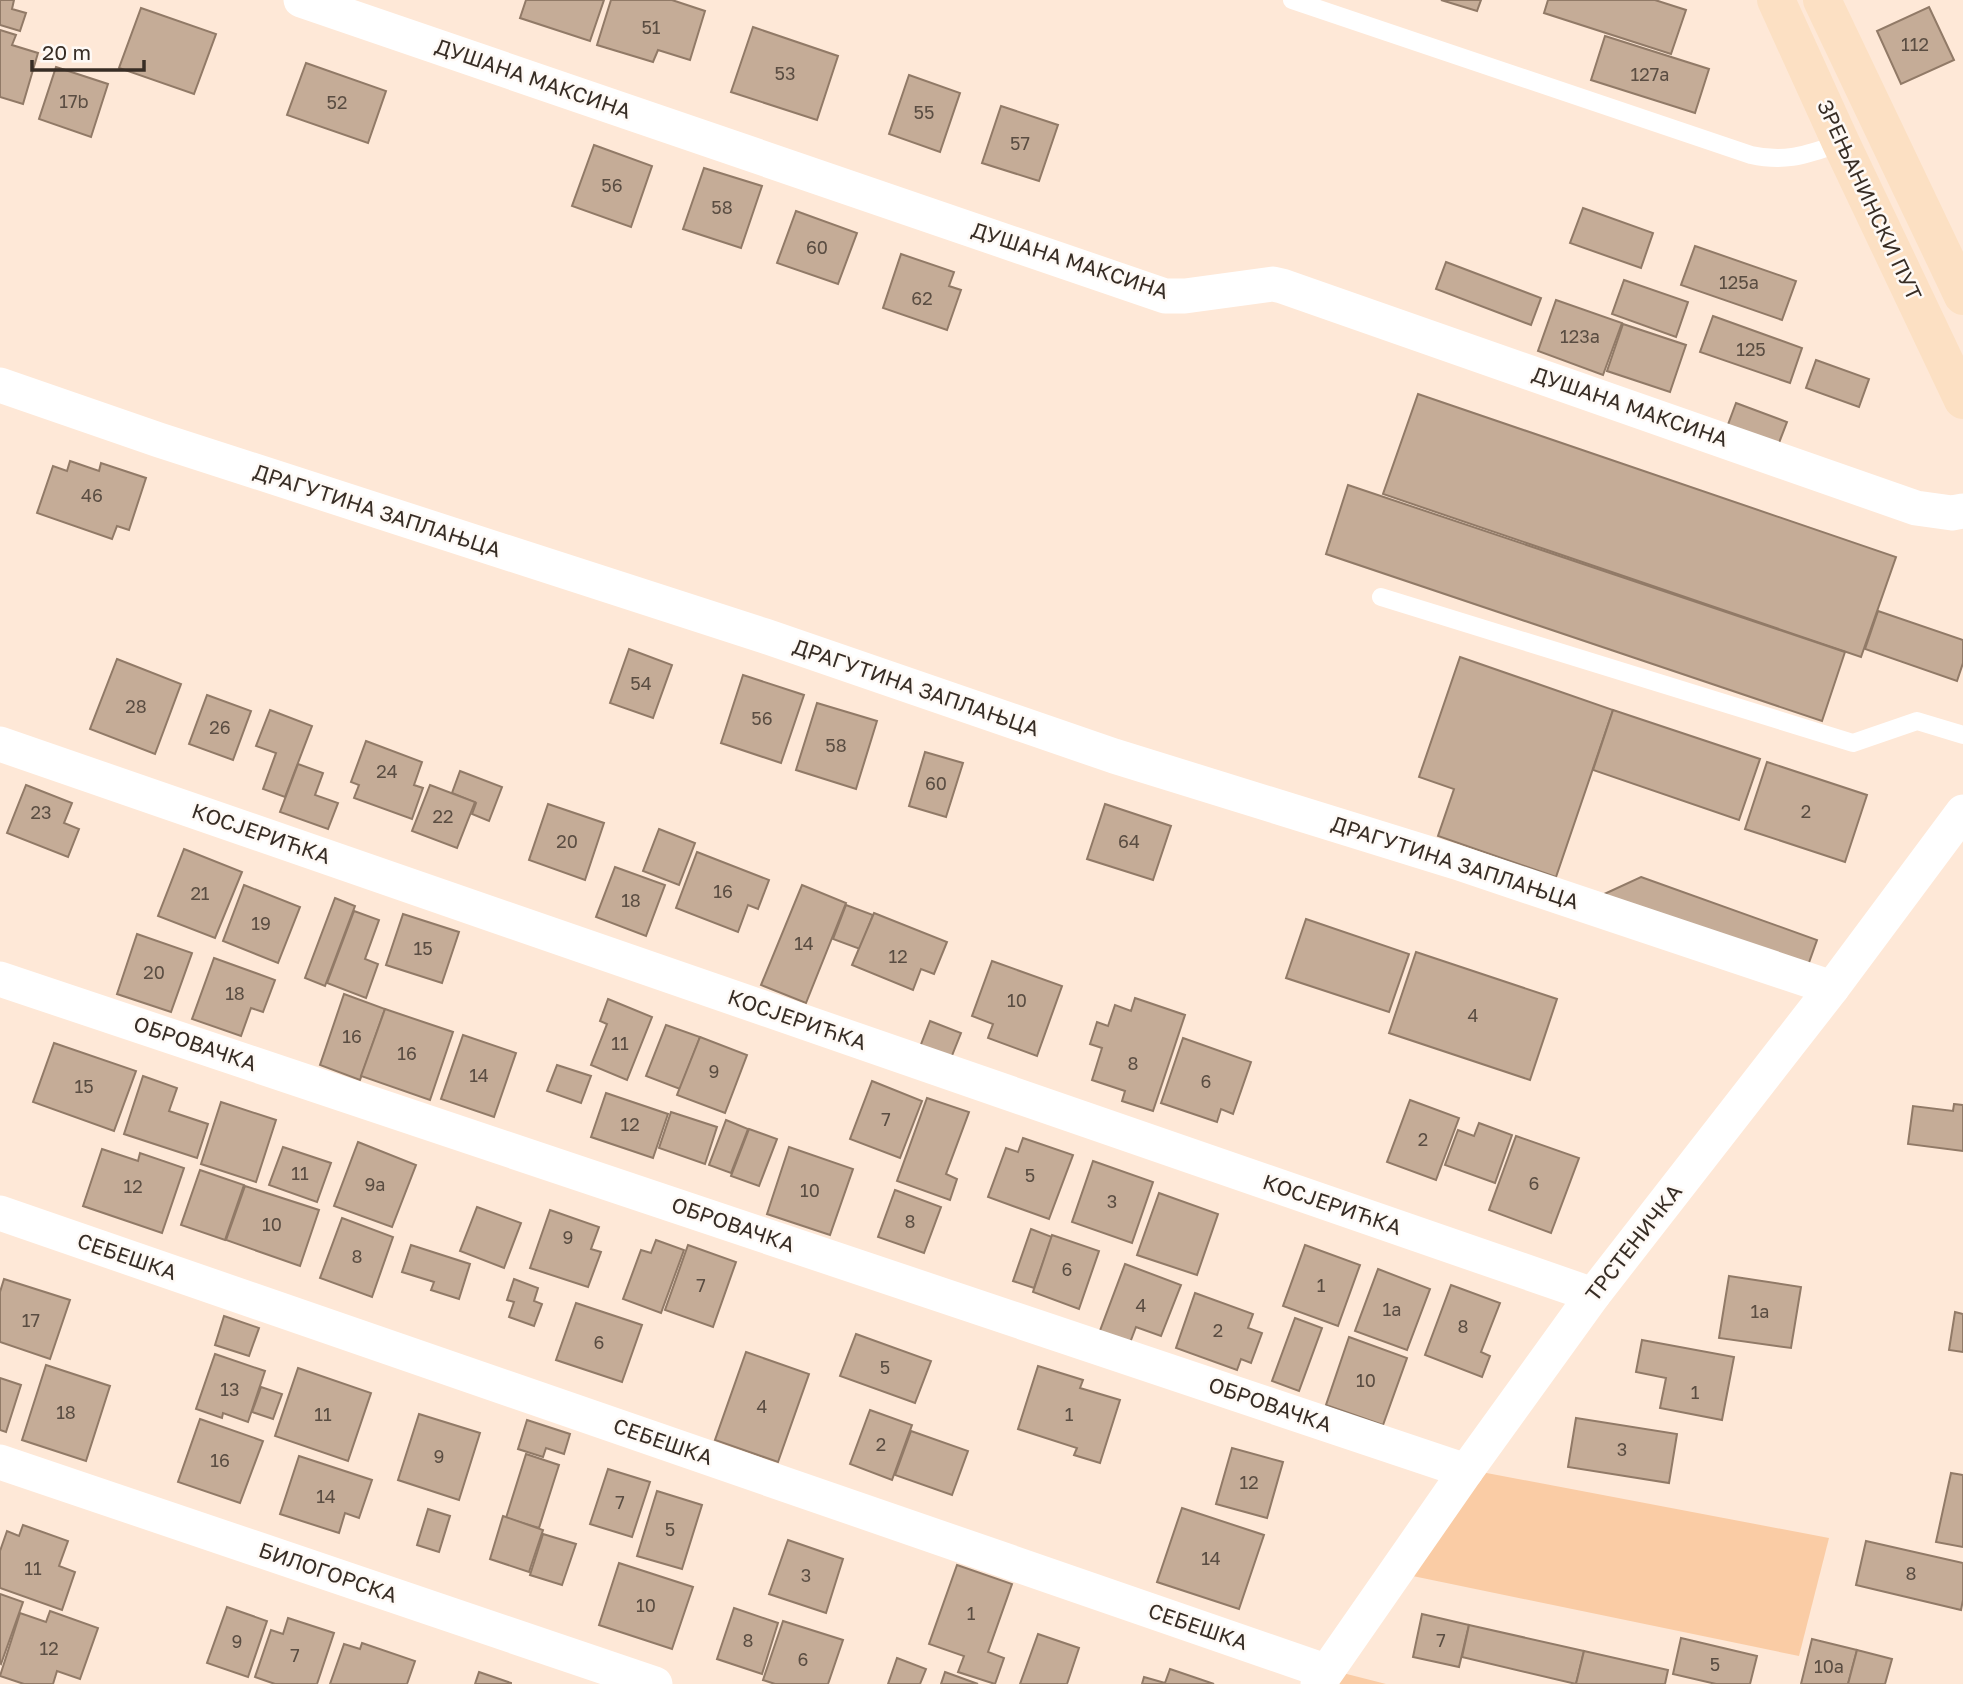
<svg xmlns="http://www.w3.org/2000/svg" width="1963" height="1684" font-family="'Golos Text',sans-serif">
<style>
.green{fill:#facca5}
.building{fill:#c5ac97;stroke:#917a67;stroke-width:2}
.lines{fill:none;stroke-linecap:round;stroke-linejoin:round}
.lane{stroke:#fff;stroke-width:18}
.street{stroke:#fff;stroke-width:35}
.secondary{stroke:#fce0c3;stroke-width:38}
.labels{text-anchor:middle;stroke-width:5;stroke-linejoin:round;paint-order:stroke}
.number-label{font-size:18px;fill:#5a4d42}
.street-label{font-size:21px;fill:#372d25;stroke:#fef9f5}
</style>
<rect width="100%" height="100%" fill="#fee8d7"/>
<g class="green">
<path d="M1476,1471L1829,1538L1799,1656L1403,1574Z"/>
<path d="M1335,1671L1386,1684H1328Z"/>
</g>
<g class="building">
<path d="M0,0H14L12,9L26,13L20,31L0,25Z"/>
<path d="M526,0H604L590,41L520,18Z"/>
<path d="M611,0H672L705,11L690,60L658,50L653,62L597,45Z"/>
<path d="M1441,0H1481L1477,11Z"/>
<path d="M1548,0H1655L1686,10L1671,54L1544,13Z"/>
<path d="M1929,7L1954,60L1901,84L1877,31Z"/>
<path d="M141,8L216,34L194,94L119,68Z"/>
<path d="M753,27L838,56L817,120L731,92Z"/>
<path d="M0,30L16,35L12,45L38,53L23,104L0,97Z"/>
<path d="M1605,36L1709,69L1695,113L1591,80Z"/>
<path d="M306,63L386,91L368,143L287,115Z"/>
<path d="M56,67L108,84L91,137L39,119Z"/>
<path d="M909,75L960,93L940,152L889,134Z"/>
<path d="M1001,106L1058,125L1039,181L982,163Z"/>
<path d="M594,145L652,166L631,227L572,206Z"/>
<path d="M704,168L762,186L741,248L683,229Z"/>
<path d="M1583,208L1653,233L1641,268L1570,243Z"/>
<path d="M796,211L857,233L838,284L777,263Z"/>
<path d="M1695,246L1796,281L1782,320L1681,285Z"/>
<path d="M901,254L954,272L949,286L961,290L947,330L883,308Z"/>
<path d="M1446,262L1541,298L1531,325L1436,289Z"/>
<path d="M1624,280L1688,302L1676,337L1612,314Z"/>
<path d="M1556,300L1622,323L1603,375L1538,351Z"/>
<path d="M1713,316L1802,348L1790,383L1700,352Z"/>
<path d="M1623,324L1686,345L1670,392L1607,371Z"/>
<path d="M1816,360L1869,379L1859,407L1806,388Z"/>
<path d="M1418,394L1896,557L1861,657L1383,494Z"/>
<path d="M1736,403L1787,422L1777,448L1726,430Z"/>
<path d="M70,461L99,471L101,463L146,478L129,530L117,526L112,539L37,513L53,466L67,471Z"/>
<path d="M1348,485L1845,652L1822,721L1326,554Z"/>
<path d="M1878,611L1963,640V663L1957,681L1865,649Z"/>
<path d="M629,649L672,665L653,718L610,703Z"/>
<path d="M1460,657L1613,710L1556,877L1438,836L1454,789L1419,777Z"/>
<path d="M117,659L181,684L155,754L90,729Z"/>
<path d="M743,675L804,695L781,763L721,743Z"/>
<path d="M207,695L251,711L233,760L189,744Z"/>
<path d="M817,703L877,721L856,789L796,770Z"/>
<path d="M270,710L312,726L285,797L263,789L276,753L256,746Z"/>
<path d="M1613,710L1760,759L1739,820L1593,770Z"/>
<path d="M366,741L422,762L414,785L423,788L412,819L354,798L359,785L351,782Z"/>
<path d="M925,752L963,763L946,817L909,806Z"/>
<path d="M1767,762L1867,795L1845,862L1745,829Z"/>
<path d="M298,764L323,773L315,795L338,803L328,829L280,812Z"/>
<path d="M460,771L502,787L489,821L472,814L476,803L452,793Z"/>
<path d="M26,785L72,803L64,823L79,829L68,857L7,833Z"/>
<path d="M430,785L475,802L457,848L412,831Z"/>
<path d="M548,804L604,823L585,880L529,860Z"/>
<path d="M1105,804L1171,826L1153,880L1087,859Z"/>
<path d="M659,829L695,843L679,885L643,871Z"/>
<path d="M184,849L242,872L215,938L158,916Z"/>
<path d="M697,852L769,880L758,909L748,905L738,932L676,908Z"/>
<path d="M615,867L665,885L646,936L596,917Z"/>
<path d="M1641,877L1817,940L1806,971L1600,896Z"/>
<path d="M244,885L300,907L278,963L223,941Z"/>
<path d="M802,885L846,903L806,1003L761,985Z"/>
<path d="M335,898L355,906L325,986L305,978Z"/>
<path d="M846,905L873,915L860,949L833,939Z"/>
<path d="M354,911L379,920L365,959L378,964L366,998L327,983Z"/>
<path d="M874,913L947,942L934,974L921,969L913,990L852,965Z"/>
<path d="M403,914L459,932L442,983L386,965Z"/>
<path d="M1306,919L1409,954L1389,1012L1286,978Z"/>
<path d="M137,934L192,953L171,1012L117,994Z"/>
<path d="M1416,952L1557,999L1530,1080L1389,1033Z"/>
<path d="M214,958L275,980L263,1012L251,1008L241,1036L192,1019Z"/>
<path d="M992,961L1062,986L1037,1056L988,1038L993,1024L972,1016Z"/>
<path d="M344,994L385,1009L360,1080L320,1065Z"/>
<path d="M1135,998L1185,1015L1153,1111L1122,1101L1125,1091L1092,1080L1102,1048L1090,1044L1097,1022L1108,1026L1115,1005L1131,1011Z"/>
<path d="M608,999L652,1017L627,1080L591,1065L607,1024L600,1021Z"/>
<path d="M385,1009L453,1032L430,1100L361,1076Z"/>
<path d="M930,1021L961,1033L951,1058L920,1047Z"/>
<path d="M666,1025L700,1037L680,1089L646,1076Z"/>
<path d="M463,1035L516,1053L494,1117L441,1099Z"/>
<path d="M700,1037L747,1055L725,1113L677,1095Z"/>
<path d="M1183,1038L1251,1062L1233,1114L1221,1109L1217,1122L1161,1103Z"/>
<path d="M54,1043L136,1071L114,1131L33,1102Z"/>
<path d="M557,1065L591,1076L581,1103L547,1091Z"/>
<path d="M143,1076L177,1088L169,1111L208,1124L197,1158L124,1134Z"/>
<path d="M872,1081L922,1101L900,1158L850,1139Z"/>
<path d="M606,1093L668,1114L653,1158L591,1137Z"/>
<path d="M927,1098L969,1112L946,1174L957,1179L950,1200L897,1181Z"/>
<path d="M1410,1100L1459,1118L1436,1180L1387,1162Z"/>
<path d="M221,1102L276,1120L256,1182L201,1164Z"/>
<path d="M1954,1104L1963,1105V1151L1908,1144L1913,1106L1953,1111Z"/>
<path d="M671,1112L717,1127L705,1164L659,1148Z"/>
<path d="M726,1120L748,1129L731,1173L709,1165Z"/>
<path d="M1479,1123L1512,1135L1495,1183L1445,1165L1458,1130L1474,1136Z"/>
<path d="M749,1129L777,1139L759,1186L731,1176Z"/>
<path d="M1516,1136L1579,1158L1551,1233L1489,1210Z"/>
<path d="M1023,1138L1073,1155L1049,1219L988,1197L1006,1148L1018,1152Z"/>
<path d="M358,1142L416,1165L392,1227L334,1206Z"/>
<path d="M283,1147L331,1163L317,1202L269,1185Z"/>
<path d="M789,1147L853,1169L830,1235L767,1214Z"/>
<path d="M102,1149L138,1161L140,1153L184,1168L162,1233L83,1206Z"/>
<path d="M1093,1161L1153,1182L1132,1243L1072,1222Z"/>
<path d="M200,1170L244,1185L225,1240L181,1225Z"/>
<path d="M245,1186L319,1210L300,1266L226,1240Z"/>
<path d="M895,1190L941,1207L924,1253L878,1237Z"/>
<path d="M1159,1193L1218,1214L1197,1275L1137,1255Z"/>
<path d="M477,1207L521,1223L504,1268L460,1251Z"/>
<path d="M550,1210L599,1227L591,1249L601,1252L588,1287L530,1268Z"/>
<path d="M342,1218L393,1237L372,1297L320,1278Z"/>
<path d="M1031,1229L1052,1237L1034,1288L1013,1281Z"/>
<path d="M1052,1235L1099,1251L1079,1309L1033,1292Z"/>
<path d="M656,1240L684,1250L661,1313L623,1299L641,1250L651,1253Z"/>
<path d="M411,1245L470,1264L459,1299L431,1290L434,1282L402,1272Z"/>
<path d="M688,1245L736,1262L713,1327L665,1310Z"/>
<path d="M1305,1245L1360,1265L1338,1326L1283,1306Z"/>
<path d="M1125,1264L1181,1285L1161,1336L1136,1327L1128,1348L1098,1336Z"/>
<path d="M1378,1269L1430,1289L1407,1350L1355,1331Z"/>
<path d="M1729,1276L1801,1287L1791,1348L1719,1338Z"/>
<path d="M4,1279L70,1300L50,1359L0,1342V1292Z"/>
<path d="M514,1279L538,1288L534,1301L542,1304L534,1326L509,1317L514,1302L507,1300Z"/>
<path d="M1451,1285L1500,1303L1481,1352L1490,1356L1482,1377L1425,1355Z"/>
<path d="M1195,1293L1253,1314L1248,1328L1262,1333L1251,1363L1241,1359L1237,1370L1176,1348Z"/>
<path d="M576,1303L642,1325L622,1382L556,1360Z"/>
<path d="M1955,1312L1963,1314V1352L1949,1350Z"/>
<path d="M224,1316L259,1328L249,1356L215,1345Z"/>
<path d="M1295,1318L1322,1328L1299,1391L1272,1381Z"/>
<path d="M856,1334L931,1361L915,1403L840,1376Z"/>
<path d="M1349,1337L1407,1358L1383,1425L1326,1405Z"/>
<path d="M1642,1340L1734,1357L1722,1420L1660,1408L1666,1378L1636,1372Z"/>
<path d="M746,1352L809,1374L778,1462L715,1440Z"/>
<path d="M215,1354L265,1371L248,1422L223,1413L222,1418L196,1409Z"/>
<path d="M46,1365L110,1386L86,1461L22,1440Z"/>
<path d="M1038,1366L1083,1380L1080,1388L1120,1400L1100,1463L1074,1455L1077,1448L1018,1429Z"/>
<path d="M298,1368L371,1393L348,1461L275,1436Z"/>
<path d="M0,1378L21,1385L6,1432L0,1430Z"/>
<path d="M261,1387L282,1394L273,1419L252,1412Z"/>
<path d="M870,1410L912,1425L892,1480L850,1464Z"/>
<path d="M419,1414L480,1433L459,1500L398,1480Z"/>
<path d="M1576,1418L1677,1434L1669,1483L1568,1467Z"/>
<path d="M200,1419L263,1441L240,1503L178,1482Z"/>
<path d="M527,1420L570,1434L564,1454L546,1448L543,1457L518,1449Z"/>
<path d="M911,1431L968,1451L952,1495L895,1475Z"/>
<path d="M1232,1448L1283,1462L1267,1518L1216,1504Z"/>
<path d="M526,1454L559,1465L539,1528L506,1518Z"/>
<path d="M299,1456L372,1480L359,1518L345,1513L339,1533L280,1514Z"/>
<path d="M608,1469L650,1482L632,1537L590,1524Z"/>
<path d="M1951,1473L1963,1475V1547L1936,1542Z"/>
<path d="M657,1491L702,1505L682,1569L637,1556Z"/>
<path d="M1182,1508L1264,1535L1239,1609L1157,1582Z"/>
<path d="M428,1509L450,1516L439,1552L417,1545Z"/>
<path d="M503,1516L543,1530L529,1572L490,1559Z"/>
<path d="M23,1525L68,1541L59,1566L75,1572L62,1610L0,1588V1551L7,1531L19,1536Z"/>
<path d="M543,1534L576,1544L562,1585L530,1575Z"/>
<path d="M788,1540L843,1559L826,1613L769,1594Z"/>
<path d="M1866,1541L1963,1563V1600L1961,1610L1856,1585Z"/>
<path d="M619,1563L693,1587L672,1649L599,1625Z"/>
<path d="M957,1565L1012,1584L988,1652L1004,1658L995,1684L958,1672L964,1656L929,1644Z"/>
<path d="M0,1594L23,1602L1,1664L0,1663Z"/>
<path d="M227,1607L267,1621L248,1677L207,1663Z"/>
<path d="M734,1608L778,1623L762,1674L717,1659Z"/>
<path d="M50,1611L98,1628L80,1679L57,1671L53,1684H24L0,1676L20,1613L46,1622Z"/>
<path d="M1422,1614L1469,1625L1459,1667L1413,1657Z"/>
<path d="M288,1618L334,1633L317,1684H275L255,1677L271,1630L283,1634Z"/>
<path d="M783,1621L843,1640L828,1684H775L763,1680Z"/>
<path d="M1469,1625L1584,1651L1576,1684L1462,1657Z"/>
<path d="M1038,1634L1079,1648L1067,1684H1020Z"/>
<path d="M1681,1638L1757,1656L1750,1684H1716L1673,1674Z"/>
<path d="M1812,1639L1857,1650L1848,1684H1801Z"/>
<path d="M362,1643L415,1661L407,1684H330L344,1644L360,1649Z"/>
<path d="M1857,1650L1892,1659L1885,1684H1848Z"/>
<path d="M1584,1651L1668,1670L1665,1684H1576Z"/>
<path d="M897,1658L926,1669L920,1684H888Z"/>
<path d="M1170,1669L1214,1684H1142L1144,1677L1165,1683Z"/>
<path d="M479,1672L511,1683V1684H475Z"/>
<path d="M945,1672L978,1684H941Z"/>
</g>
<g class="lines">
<g class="lane">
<path d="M1292,0L1751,155C1788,163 1807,154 1841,143"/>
<path d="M1381,597L1853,743L1917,721L1963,735"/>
</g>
<g class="street">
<path d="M301,0L1165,296H1185L1273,284L1282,286L1916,508L1952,513L1963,511"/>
<path d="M0,385L159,440L765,636L1114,756L1456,862L1832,988"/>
<path d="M0,744L1593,1295"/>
<path d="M0,979L1466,1471"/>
<path d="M0,1213L1325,1671"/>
<path d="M0,1462L655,1684"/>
<path d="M1318,1684L1466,1471L1593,1295L1832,988L1963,812"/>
</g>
<g class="secondary">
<path d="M1776,0L1841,143L1963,400"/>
<path d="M1822,0L1963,296"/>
</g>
</g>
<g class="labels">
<g class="number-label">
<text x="651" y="34">51</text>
<text x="1915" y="51">112</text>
<text x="785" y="80">53</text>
<text x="1650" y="81">127a</text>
<text x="74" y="108">17b</text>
<text x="337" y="109">52</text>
<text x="924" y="119">55</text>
<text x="1020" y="150">57</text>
<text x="612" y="192">56</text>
<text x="722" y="214">58</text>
<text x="817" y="254">60</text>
<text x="1739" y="289">125a</text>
<text x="922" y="305">62</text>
<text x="1580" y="343">123a</text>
<text x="1751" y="356">125</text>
<text x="92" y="502">46</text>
<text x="641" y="690">54</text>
<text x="136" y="713">28</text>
<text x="762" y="725">56</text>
<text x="220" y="734">26</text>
<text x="836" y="752">58</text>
<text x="387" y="778">24</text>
<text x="936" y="790">60</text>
<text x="1806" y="818">2</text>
<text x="41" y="819">23</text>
<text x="443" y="823">22</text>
<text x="567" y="848">20</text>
<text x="1129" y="848">64</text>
<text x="723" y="898">16</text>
<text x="200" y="900">21</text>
<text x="631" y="907">18</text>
<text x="261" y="930">19</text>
<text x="804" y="950">14</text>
<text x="423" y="955">15</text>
<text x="898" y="963">12</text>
<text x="154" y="979">20</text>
<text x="235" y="1000">18</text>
<text x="1017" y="1007">10</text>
<text x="1473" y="1022">4</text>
<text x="352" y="1043">16</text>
<text x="620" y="1050">11</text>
<text x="407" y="1060">16</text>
<text x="1133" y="1070">8</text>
<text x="714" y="1078">9</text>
<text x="479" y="1082">14</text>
<text x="1206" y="1088">6</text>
<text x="84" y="1093">15</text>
<text x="886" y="1126">7</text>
<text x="630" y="1131">12</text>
<text x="1423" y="1146">2</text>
<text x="300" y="1180">11</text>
<text x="1030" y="1182">5</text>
<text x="1534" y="1190">6</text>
<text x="375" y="1191">9a</text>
<text x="133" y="1193">12</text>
<text x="810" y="1197">10</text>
<text x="1112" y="1208">3</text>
<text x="910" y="1228">8</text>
<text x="272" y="1231">10</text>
<text x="568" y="1244">9</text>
<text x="357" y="1263">8</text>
<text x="1067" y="1276">6</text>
<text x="701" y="1292">7</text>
<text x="1321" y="1292">1</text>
<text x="1141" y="1312">4</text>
<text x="1392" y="1316">1a</text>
<text x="1760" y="1318">1a</text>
<text x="31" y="1327">17</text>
<text x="1463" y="1333">8</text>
<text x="1218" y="1337">2</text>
<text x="599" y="1349">6</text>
<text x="885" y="1374">5</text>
<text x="1366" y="1387">10</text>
<text x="230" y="1396">13</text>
<text x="1695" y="1399">1</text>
<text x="762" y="1413">4</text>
<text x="66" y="1419">18</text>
<text x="323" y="1421">11</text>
<text x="1069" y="1421">1</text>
<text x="881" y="1451">2</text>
<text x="1622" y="1456">3</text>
<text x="439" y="1463">9</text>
<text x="220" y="1467">16</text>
<text x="1249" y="1489">12</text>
<text x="326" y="1503">14</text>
<text x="620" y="1509">7</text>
<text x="670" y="1536">5</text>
<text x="1211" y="1565">14</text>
<text x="33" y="1575">11</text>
<text x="1911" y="1580">8</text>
<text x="806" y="1582">3</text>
<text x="646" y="1612">10</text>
<text x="971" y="1620">1</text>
<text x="748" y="1647">8</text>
<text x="1441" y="1647">7</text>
<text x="237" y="1648">9</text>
<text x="49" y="1655">12</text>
<text x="295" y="1662">7</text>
<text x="803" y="1666">6</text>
<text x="1715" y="1671">5</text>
<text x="1829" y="1673">10a</text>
</g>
<g class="street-label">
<text transform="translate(533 79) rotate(19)" y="7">ДУШАНА МАКСИНА</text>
<text transform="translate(1869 200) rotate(65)" y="7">ЗРЕЊАНИНСКИ ПУТ</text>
<text transform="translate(1070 261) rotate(18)" y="7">ДУШАНА МАКСИНА</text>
<text transform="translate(1630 407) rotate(19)" y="7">ДУШАНА МАКСИНА</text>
<text transform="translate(377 511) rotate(18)" y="7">ДРАГУТИНА ЗАПЛАЊЦА</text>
<text transform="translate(916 688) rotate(19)" y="7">ДРАГУТИНА ЗАПЛАЊЦА</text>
<text transform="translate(261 834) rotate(19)" y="7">КОСЈЕРИЋКА</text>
<text transform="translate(1455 863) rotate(18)" y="7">ДРАГУТИНА ЗАПЛАЊЦА</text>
<text transform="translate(797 1020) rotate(19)" y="7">КОСЈЕРИЋКА</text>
<text transform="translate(195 1044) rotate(19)" y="7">ОБРОВАЧКА</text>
<text transform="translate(1332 1205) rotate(19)" y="7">КОСЈЕРИЋКА</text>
<text transform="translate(733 1225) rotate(19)" y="7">ОБРОВАЧКА</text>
<text transform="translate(1634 1243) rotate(-52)" y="7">ТРСТЕНИЧКА</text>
<text transform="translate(127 1257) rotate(19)" y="7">СЕБЕШКА</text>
<text transform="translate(1270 1405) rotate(19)" y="7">ОБРОВАЧКА</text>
<text transform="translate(663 1442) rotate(19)" y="7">СЕБЕШКА</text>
<text transform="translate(328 1573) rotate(19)" y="7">БИЛОГОРСКА</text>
<text transform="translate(1198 1627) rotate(19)" y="7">СЕБЕШКА</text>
</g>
</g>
<path d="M32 60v10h112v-10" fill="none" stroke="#372d25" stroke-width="3.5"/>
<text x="42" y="60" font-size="21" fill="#372d25" stroke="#fef9f5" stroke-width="5" paint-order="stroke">20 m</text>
</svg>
